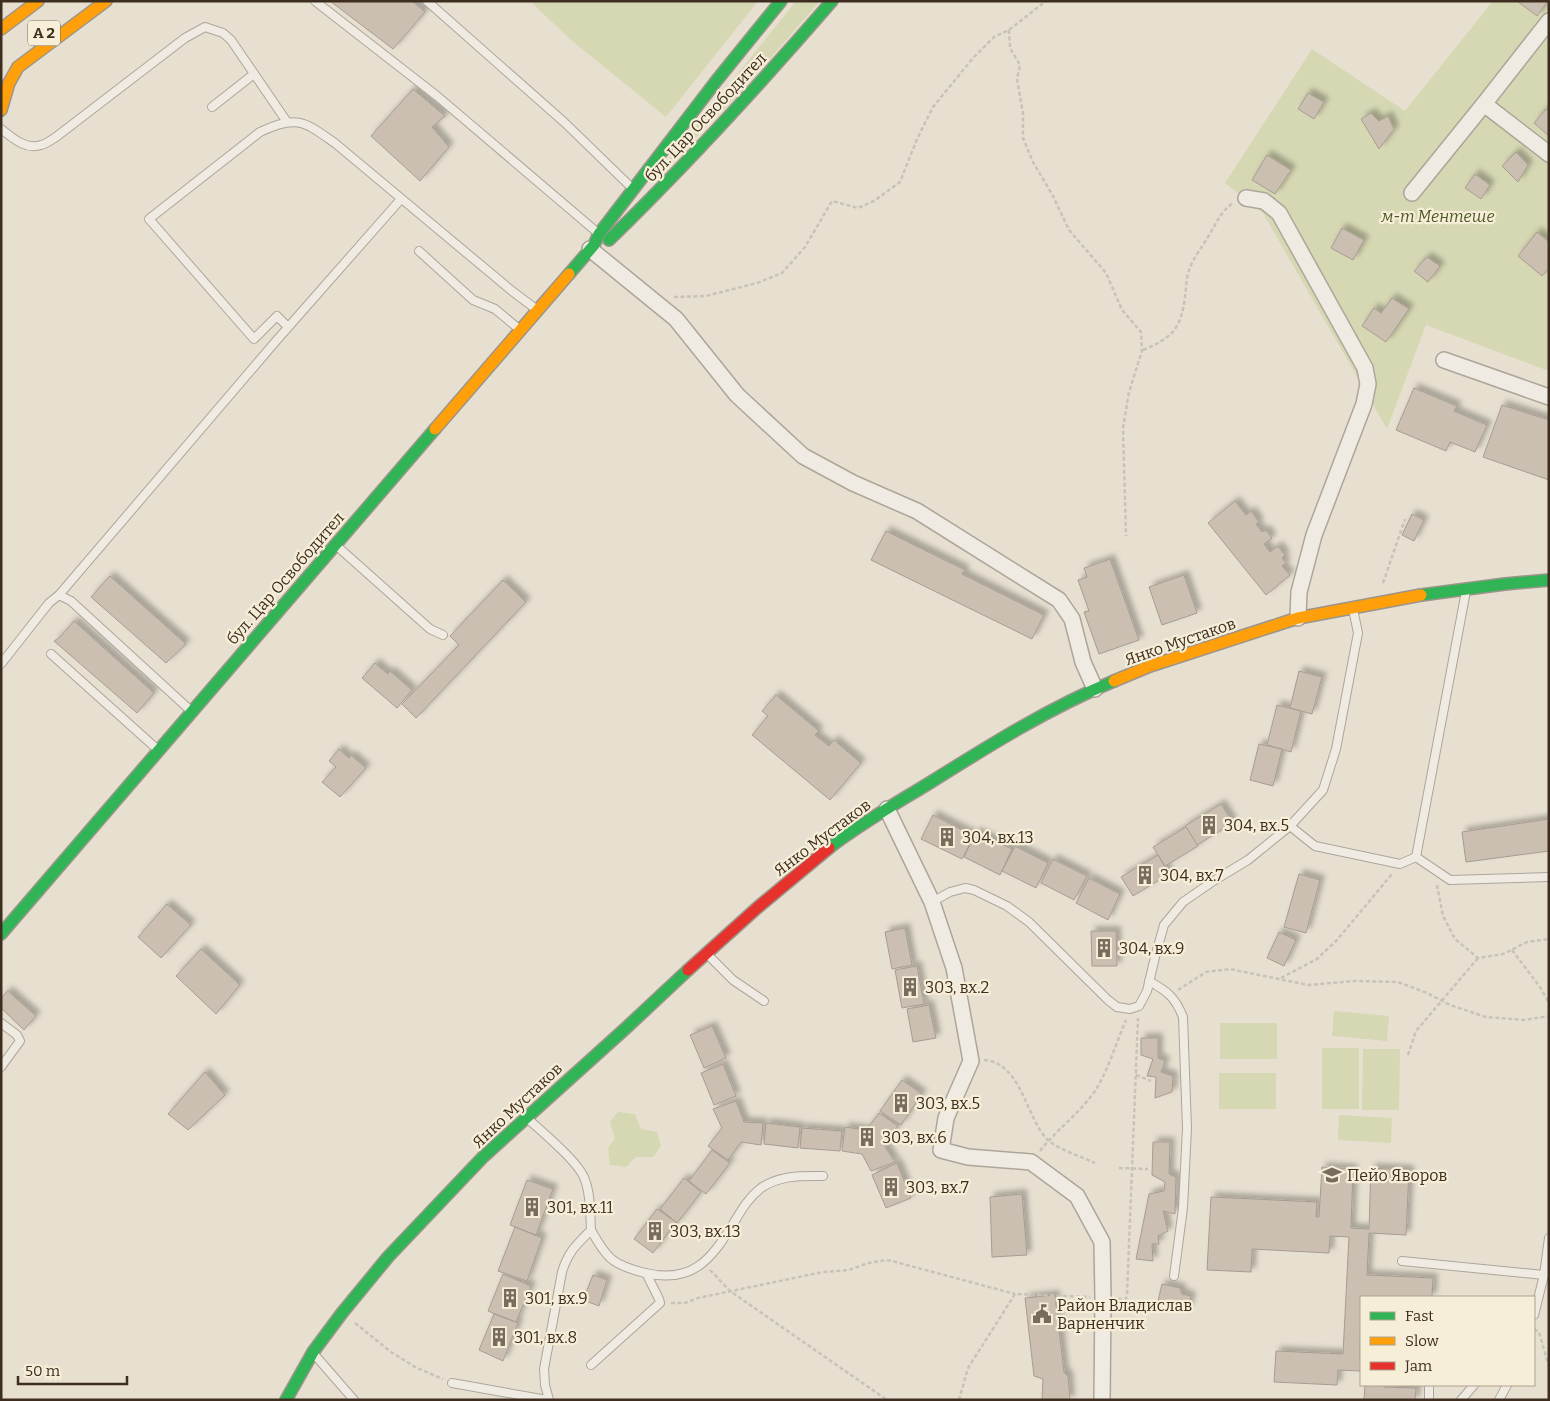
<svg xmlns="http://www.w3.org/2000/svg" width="1550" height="1401" font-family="Bitter,serif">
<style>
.green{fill:#d6d7b3}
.building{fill:#cbbfb2;stroke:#a89c90;filter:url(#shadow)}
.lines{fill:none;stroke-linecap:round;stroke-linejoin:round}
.lane-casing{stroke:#ada599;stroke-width:10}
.street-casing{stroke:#ada599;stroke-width:18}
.fast-casing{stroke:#9c958a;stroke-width:14}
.slow-casing{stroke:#9c958a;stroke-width:14}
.jam-casing{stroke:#9c958a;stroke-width:14}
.path{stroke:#c8c2b9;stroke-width:2.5;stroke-dasharray:4 2.5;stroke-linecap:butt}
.lane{stroke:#efebe3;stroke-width:8}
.street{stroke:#efebe3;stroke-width:15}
.fast{stroke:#30b455;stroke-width:11}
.slow{stroke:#ff9f0a;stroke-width:11}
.jam{stroke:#e5322d;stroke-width:11}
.labels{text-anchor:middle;stroke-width:4.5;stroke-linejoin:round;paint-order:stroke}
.shield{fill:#f7eed8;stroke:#756857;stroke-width:1}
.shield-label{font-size:15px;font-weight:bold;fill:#3d2e20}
.street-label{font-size:16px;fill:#3d2e20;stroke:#f7eed8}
.park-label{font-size:16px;font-style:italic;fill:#4d5a26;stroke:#f7eed8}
.poi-label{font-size:16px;fill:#3d2e20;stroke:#f7eed8;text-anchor:start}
</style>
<defs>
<filter id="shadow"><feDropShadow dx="4.5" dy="-4.5" stdDeviation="2.5" flood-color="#0004"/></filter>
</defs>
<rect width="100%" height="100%" fill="#e7e0d1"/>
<g class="green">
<path d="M530,1H758L666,117L571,40Z"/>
<path d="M796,1H820L741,92L654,179Z"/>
<path d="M1493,1H1549V371L1426,325L1387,429L1263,213L1225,183L1312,49L1405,111Z"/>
<path d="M1334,1011L1389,1016L1387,1041L1332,1036Z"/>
<rect x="1220" y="1023" width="57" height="36"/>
<rect x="1322" y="1048" width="37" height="61"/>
<path d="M1363,1049H1400L1399,1110H1362Z"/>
<rect x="1219" y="1073" width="57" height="36"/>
<path d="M618,1112L635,1114L641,1129L657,1132L661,1146L653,1157H636L626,1167L610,1165L608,1148L615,1139L610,1122Z"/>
<path d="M1339,1115L1392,1118L1391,1143L1338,1140Z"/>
</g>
<g class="building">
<path d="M330,1H412L425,12L393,49Z"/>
<path d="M1517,1H1548L1537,16Z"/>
<path d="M413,89L445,116L432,127L449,147L420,181L371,136Z"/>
<path d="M1308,93L1324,102L1314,119L1298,109Z"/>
<path d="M1546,109L1549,111V136L1534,123Z"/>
<path d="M1371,113L1379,121L1388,116L1394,129L1379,149L1361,119Z"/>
<path d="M1516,152L1528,165L1518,182L1502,166Z"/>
<path d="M1267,155L1291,170L1275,194L1252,180Z"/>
<path d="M1475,174L1490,185L1481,199L1465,188Z"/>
<path d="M1342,228L1364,240L1353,260L1331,248Z"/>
<path d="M1537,232L1549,242V268L1542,276L1518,256Z"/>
<path d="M1427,257L1440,266L1428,282L1414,271Z"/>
<path d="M1392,298L1409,309L1386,342L1362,326L1374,308L1381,313Z"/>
<path d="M1414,388L1457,406L1454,411L1487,425L1475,452L1450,442L1446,451L1396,430Z"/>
<path d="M1502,405L1549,420V480L1483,457Z"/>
<path d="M1235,501L1246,515L1251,511L1259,522L1256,524L1262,532L1266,530L1272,538L1264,544L1270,552L1278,546L1285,555L1282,558L1286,563L1282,566L1290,575L1266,595L1208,523Z"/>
<path d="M1412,514L1424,520L1414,541L1402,535Z"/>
<path d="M886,531L965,570L962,574L1044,615L1032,639L871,560Z"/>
<path d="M1110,559L1139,640L1099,654L1084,612L1089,611L1078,580L1087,577L1084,568Z"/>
<path d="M1184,575L1197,613L1162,625L1149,587Z"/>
<path d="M110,576L186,644L166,663L91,597Z"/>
<path d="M503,580L526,602L416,718L402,704L459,645L450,636Z"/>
<path d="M74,621L154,693L137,713L54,641L60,637Z"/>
<path d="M375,663L388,674L390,671L412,690L397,708L362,678Z"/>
<path d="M1299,671L1322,677L1312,714L1290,708Z"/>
<path d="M776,695L819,731L815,735L829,746L834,740L861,763L830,800L752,735L768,716L762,711Z"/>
<path d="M1277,705L1301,711L1291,752L1267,745Z"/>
<path d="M1259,744L1282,749L1273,786L1250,780Z"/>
<path d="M339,749L349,758L351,755L366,768L340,797L322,782L336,767L329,761Z"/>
<path d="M1221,804L1233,823L1197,845L1185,826Z"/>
<path d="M933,815L974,836L962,859L921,839Z"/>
<path d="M1549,819V851L1466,862L1462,832Z"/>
<path d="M1186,827L1198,846L1165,866L1153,847Z"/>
<path d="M976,832L1012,849L1000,875L964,857Z"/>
<path d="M1015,846L1048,863L1036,888L1002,871Z"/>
<path d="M1158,855L1169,874L1133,896L1121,877Z"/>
<path d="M1053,859L1087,876L1074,900L1041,883Z"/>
<path d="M1299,874L1320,880L1306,933L1284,927Z"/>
<path d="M1089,878L1120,894L1108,920L1076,903Z"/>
<path d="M167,904L191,925L161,958L138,937Z"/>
<path d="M905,928L912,965L892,969L885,932Z"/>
<path d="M1091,931H1116L1117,966H1092Z"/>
<path d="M1279,932L1296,940L1284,966L1267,958Z"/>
<path d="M201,949L240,985L216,1014L176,976Z"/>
<path d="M917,966L924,1004L902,1008L895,970Z"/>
<path d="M8,991L36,1016L24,1030L1,1008V998Z"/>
<path d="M929,1005L936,1038L913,1042L907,1009Z"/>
<path d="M712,1026L726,1058L704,1068L690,1035Z"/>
<path d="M1141,1038H1158V1058L1165,1061L1161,1072L1173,1076L1172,1092L1155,1098L1156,1077L1147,1076L1153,1059L1141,1055Z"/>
<path d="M723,1064L736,1096L714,1105L701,1073Z"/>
<path d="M205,1072L225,1095L188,1130L168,1114Z"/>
<path d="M902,1080L922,1094L901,1125L880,1111Z"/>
<path d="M736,1101L744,1122L763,1123L761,1145L741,1142L728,1160L708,1146L722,1128L713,1109Z"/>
<path d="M879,1113L898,1126L884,1145L895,1162L871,1171L862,1154L842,1151L845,1127L866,1130Z"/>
<path d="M766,1123L800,1127L798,1148L764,1144Z"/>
<path d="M802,1128L842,1131L840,1151L800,1148Z"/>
<path d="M1153,1142H1170L1169,1174L1176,1177L1175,1214L1163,1211L1168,1231L1158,1236L1159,1244H1152L1153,1261L1136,1259L1149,1194L1164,1191L1165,1182L1152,1175Z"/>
<path d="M712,1150L730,1163L706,1194L689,1181Z"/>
<path d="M897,1163L911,1198L886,1208L872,1175Z"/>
<path d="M1322,1167L1353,1169L1351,1228L1369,1229L1371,1168L1409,1170L1406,1235L1369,1233L1367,1275L1433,1278L1432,1297H1361L1360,1355L1361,1371L1338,1370L1337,1385L1274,1382L1276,1351L1343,1354L1349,1237L1330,1236L1329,1253L1252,1249L1251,1272L1207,1270L1211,1197L1317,1202L1316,1217H1319Z"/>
<path d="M684,1178L701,1192L677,1223L660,1209Z"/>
<path d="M527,1180L553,1189L536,1235L510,1225Z"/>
<path d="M1022,1194L1027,1255L992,1257L990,1197Z"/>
<path d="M657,1209L676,1222L653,1253L634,1239Z"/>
<path d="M515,1227L542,1238L527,1281L498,1271Z"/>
<path d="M503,1274L531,1286L516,1322L488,1311Z"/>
<path d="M593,1275L607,1280L599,1306L583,1300Z"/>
<path d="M1162,1284L1180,1288L1182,1294L1191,1296L1188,1309L1158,1301Z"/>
<path d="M1055,1295L1064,1372L1068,1376L1070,1400H1042L1043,1379L1034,1376L1025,1298Z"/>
<path d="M494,1314L518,1323L503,1361L479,1350Z"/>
<path d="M1365,1385H1384V1387L1416,1388L1415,1400H1364Z"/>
</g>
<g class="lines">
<g class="lane-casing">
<g id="lane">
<path d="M315,1L437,96L598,233"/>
<path d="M427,1L564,122L632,188"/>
<path d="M212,107L254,74"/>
<path d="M1,129C13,138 25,150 41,145C46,144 51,140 56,137L185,38L205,27L223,33L231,40L287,122"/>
<path d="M419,251L473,300L495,309L519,329"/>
<path d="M288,327L277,316L254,339L149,219L260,132C297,114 305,122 336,144L512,291L536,309"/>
<path d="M338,547L430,629L443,635"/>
<path d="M59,595L276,341L401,199"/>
<path d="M1353,609L1358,633L1336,749L1323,790L1290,826L1315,846L1400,864L1416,857L1450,880L1549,877"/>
<path d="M51,654L157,749"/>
<path d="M1,664L49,603L59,595L71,601L190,710"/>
<path d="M1416,857L1466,591"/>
<path d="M932,902L950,892L965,888L974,890L1007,906L1029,922L1108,1000L1117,1007L1130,1009L1139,1006L1147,991L1155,957L1164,925L1183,902L1215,880L1248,860L1290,826"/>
<path d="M708,955L733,980L764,1001"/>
<path d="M1149,981C1167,991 1175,997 1183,1017L1187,1128L1183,1208L1174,1276"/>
<path d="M1,1023L17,1035L20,1041L1,1067"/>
<path d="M527,1118C542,1132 580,1163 585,1180C591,1196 590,1214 591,1230C576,1245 568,1252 562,1272L544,1369L545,1385L549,1400"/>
<path d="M591,1230C607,1259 613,1265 645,1273C692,1284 711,1260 733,1224C741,1211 748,1198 761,1188C780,1175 801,1176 823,1176"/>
<path d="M1402,1261L1544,1275L1549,1238"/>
<path d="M1534,1315L1544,1275"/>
<path d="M314,1354L354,1400"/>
<path d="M591,1365L660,1303L659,1299L646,1273"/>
<path d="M452,1383L547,1400"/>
<path d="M1429,1400V1385"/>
<path d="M1461,1400L1474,1385"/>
<path d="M1499,1400L1507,1385"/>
</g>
</g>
<g class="street-casing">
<g id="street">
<path d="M1484,104L1549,154"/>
<path d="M1412,193L1484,104L1549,21"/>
<path d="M1246,198L1264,201L1279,213L1365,368L1368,384L1364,404L1314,535L1299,592L1298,618"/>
<path d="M590,249L676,319L737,395L803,456L853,483L917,511L1059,600L1072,619L1083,662L1095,689"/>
<path d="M1444,360L1549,397"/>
<path d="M887,809L932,902L954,968L971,1061L946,1118L941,1150L968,1157L1031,1162L1077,1196L1102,1242L1103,1298L1102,1400"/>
</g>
</g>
<g class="fast-casing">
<g id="fast">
<path d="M609,240C687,164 761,83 832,1"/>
<path d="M569,274L594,245L599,234L717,80L781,1"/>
<path d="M1421,595L1505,584L1549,580"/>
<path d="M829,848C861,823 897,803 931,782C990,745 1049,708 1114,681"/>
<path d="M1,934L435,429"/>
<path d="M286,1400L313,1352L342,1313L388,1257L483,1157L626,1028L688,970"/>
</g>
</g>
<g class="slow-casing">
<g id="slow">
<path d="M1,29L38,1"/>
<path d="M1,110L9,83L18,67L106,1"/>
<path d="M435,429L569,274"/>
<path d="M1114,681L1150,666L1298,618L1421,595"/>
</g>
</g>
<g class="jam-casing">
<path id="jam" d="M688,970L757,908L829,848"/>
</g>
<g class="path">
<path d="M1009,30L1010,48L1020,65L1017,79L1023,113V138L1033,162L1053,196L1069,230L1106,273L1122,310L1141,332L1142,351L1129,392L1123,428L1126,536"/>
<path d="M674,297L706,296L757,283L782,273L805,247L832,201L858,208L874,201L900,182L917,139L933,107L973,58L994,37L1009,30L1046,1"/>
<path d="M1143,350C1172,338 1181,329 1185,297C1186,291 1186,284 1187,278C1190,262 1200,250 1208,237C1216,224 1220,212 1233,203"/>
<path d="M1383,583L1405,519"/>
<path d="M1437,885L1443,916L1455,939L1478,958L1503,954L1527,942L1549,939"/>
<path d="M1512,950L1540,987L1549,1003"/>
<path d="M1281,978L1317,959L1337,940L1392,874"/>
<path d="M1178,990L1206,972L1230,969L1308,985L1354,981L1398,982L1427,993L1450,1005L1486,1017L1524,1020L1549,1016"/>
<path d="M1408,1055L1416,1031L1478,958"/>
<path d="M984,1060C1023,1063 1026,1121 1049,1141C1062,1151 1080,1156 1095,1163"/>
<path d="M1136,1075L1151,1081"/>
<path d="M1040,1151C1056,1130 1079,1114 1095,1091C1108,1071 1116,1043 1126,1020"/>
<path d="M1119,1168L1148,1169"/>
<path d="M710,1270L730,1291L887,1400"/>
<path d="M1118,1299H1126L1127,1295L1138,1018"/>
<path d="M671,1303H685L698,1298L823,1272L849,1270L868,1263L886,1260L892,1261L1015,1294"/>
<path d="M355,1323L391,1352L415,1367L443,1379"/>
<path d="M1534,1329L1539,1332L1549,1367"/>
<path d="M959,1400L968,1368L1015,1294L1090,1297"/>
</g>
<use href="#lane" class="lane"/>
<use href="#street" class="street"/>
<use href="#fast" class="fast"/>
<use href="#slow" class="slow"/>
<use href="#jam" class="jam"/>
</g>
<defs>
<g id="building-bare" transform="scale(1.5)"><path d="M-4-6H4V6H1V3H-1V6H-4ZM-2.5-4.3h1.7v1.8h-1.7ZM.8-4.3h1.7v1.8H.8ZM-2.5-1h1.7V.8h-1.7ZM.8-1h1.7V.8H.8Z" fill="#786c5e" stroke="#f7eed8" stroke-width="2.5" paint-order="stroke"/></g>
<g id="school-bare" transform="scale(1.5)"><path d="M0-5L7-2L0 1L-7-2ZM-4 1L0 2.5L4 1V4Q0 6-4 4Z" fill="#786c5e" stroke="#f7eed8" stroke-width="2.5" paint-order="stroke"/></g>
<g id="civic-bare" transform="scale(1.5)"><path d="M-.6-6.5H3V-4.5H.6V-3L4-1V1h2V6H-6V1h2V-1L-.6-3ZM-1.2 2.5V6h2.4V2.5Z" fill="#786c5e" stroke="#f7eed8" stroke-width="2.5" paint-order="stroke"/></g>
</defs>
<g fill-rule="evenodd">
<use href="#building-bare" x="1209" y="825"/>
<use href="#building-bare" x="947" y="837"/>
<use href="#building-bare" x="1145" y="875"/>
<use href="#building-bare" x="1104" y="948"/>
<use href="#building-bare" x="910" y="987"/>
<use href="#building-bare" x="901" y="1103"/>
<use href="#building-bare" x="867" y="1137"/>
<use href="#school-bare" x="1332" y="1175"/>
<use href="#building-bare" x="891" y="1187"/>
<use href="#building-bare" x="532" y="1207"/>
<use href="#building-bare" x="655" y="1231"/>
<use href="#building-bare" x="510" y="1298"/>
<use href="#civic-bare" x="1042" y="1314"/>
<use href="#building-bare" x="499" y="1337"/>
</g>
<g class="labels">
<rect class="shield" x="28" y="20.5" width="32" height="25" rx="4"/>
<g class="shield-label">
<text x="44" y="38">A 2</text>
</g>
<g class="street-label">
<text transform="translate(705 117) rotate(-47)" y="6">бул. Цар Освободител</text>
<text transform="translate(285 578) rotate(-49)" y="6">бул. Цар Освободител</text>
<text transform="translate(1180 641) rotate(-19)" y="6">Янко Мустаков</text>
<text transform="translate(822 837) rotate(-37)" y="6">Янко Мустаков</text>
<text transform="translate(517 1105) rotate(-43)" y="6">Янко Мустаков</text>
</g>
<g class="park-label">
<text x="1438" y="222">м-т Ментeше</text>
</g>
<g class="poi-label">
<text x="1224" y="831">304, вх.5</text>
<text x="962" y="843">304, вх.13</text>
<text x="1160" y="881">304, вх.7</text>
<text x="1119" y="954">304, вх.9</text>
<text x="925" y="993">303, вх.2</text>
<text x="916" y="1109">303, вх.5</text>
<text x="882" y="1143">303, вх.6</text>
<text x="1347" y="1181">Пейо Яворов</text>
<text x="906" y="1193">303, вх.7</text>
<text x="547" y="1213">301, вх.11</text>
<text x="670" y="1237">303, вх.13</text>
<text x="525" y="1304">301, вх.9</text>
<text x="1057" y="1311">Район Владислав<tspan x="1057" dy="18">Варненчик</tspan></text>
<text x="514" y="1343">301, вх.8</text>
</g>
</g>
<rect width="1550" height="1401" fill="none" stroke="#3d2e20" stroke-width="5"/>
<rect x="1360" y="1296" width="175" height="90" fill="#f7eed8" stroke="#ada18e"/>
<rect x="1370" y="1312" width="25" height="8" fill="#30b455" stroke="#ada18e"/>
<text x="1405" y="1321" font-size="15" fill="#3d2e20">Fast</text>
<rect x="1370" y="1337" width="25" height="8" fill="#ff9f0a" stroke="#ada18e"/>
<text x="1405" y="1346" font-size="15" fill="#3d2e20">Slow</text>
<rect x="1370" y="1362" width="25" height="8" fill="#e5322d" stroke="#ada18e"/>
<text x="1405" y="1371" font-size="15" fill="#3d2e20">Jam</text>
<path d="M18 1376v8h109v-8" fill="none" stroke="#3d2e20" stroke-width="2.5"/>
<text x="25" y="1376" font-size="15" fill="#3d2e20" stroke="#f7eed8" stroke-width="4" paint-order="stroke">50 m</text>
</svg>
